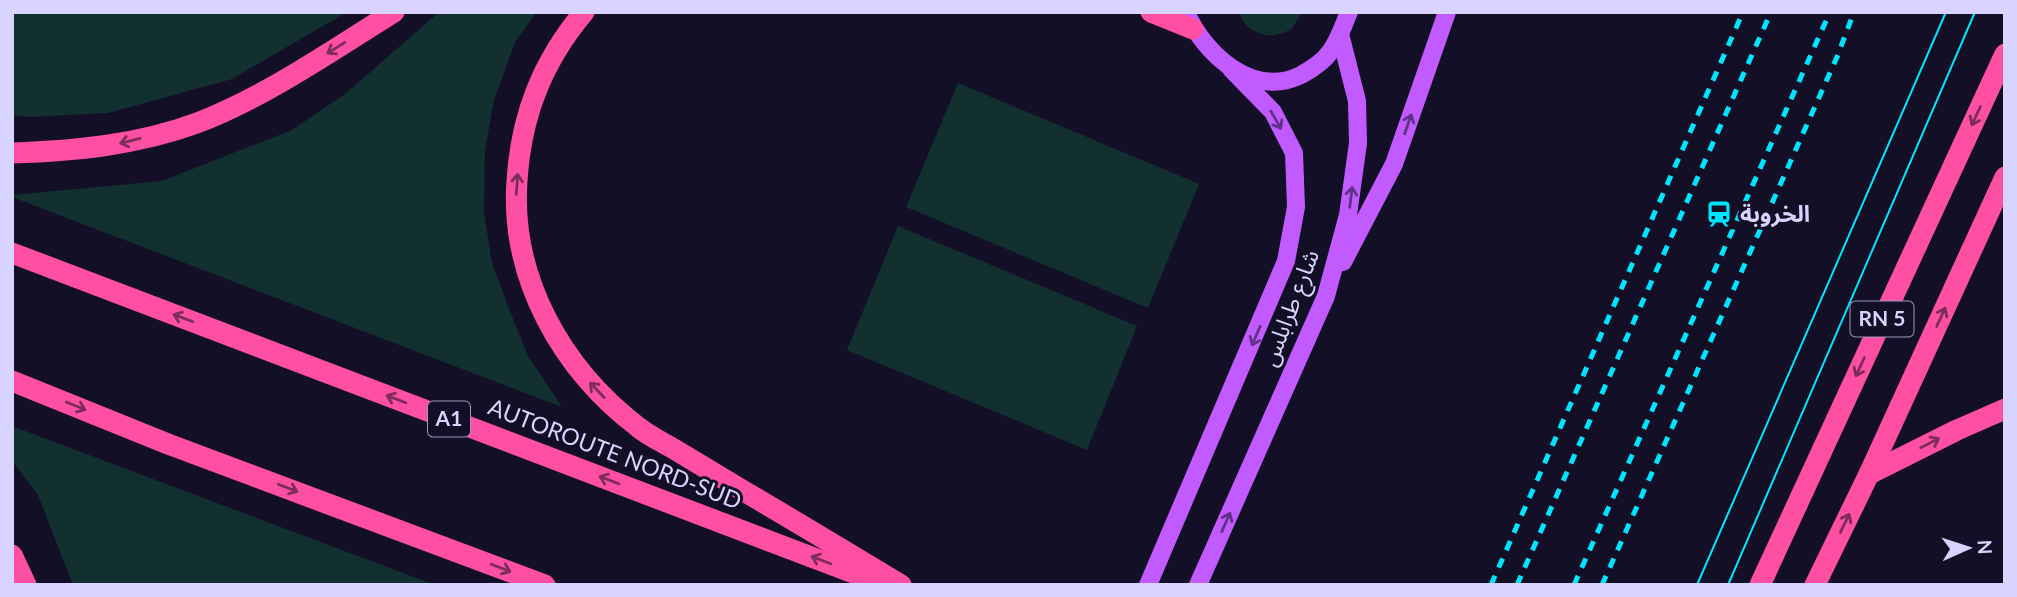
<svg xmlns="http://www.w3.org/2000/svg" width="2017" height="597" font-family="Lato,'Noto Sans Arabic',sans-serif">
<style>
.green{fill:#12302f}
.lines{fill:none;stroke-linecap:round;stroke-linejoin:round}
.major{stroke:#c25bff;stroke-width:18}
.highway{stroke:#ff4fa3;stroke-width:21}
.tram{stroke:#00e5ff;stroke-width:2}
.rail{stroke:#00e5ff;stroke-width:5;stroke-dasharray:10 9;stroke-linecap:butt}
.oneway{stroke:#7d2c5e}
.oneway2{stroke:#623188}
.labels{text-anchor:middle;stroke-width:6;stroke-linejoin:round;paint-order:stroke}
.shield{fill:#130f26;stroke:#9e99be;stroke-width:2}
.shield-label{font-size:21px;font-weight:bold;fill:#d9d4ff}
.poi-label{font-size:23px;font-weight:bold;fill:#d9d4ff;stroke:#130f26;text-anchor:start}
.street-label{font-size:23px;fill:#d9d4ff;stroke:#130f26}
</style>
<rect width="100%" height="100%" fill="#130f26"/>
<g class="green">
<path d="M12,12H347L232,79L108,113L29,117L12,115Z"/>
<path d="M439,12H537L515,42L494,100L485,151L484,213L492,263L509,309L528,356L562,407L12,197V195L162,181L292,130L345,94Z"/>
<path d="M1239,12H1302L1291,30C1286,31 1279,35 1274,35C1260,37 1242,27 1239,12Z"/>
<path d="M958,83L1199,184L1148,308L906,207Z"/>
<path d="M898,226L1137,326L1087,450L847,350Z"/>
<path d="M12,426L435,585H73L38,495L12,461Z"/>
</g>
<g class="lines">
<g class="major">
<path d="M1186,12C1204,54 1253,99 1301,75C1312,69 1323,62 1330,52C1339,40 1343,26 1349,12"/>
<path d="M1343,262L1394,164L1447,12"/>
<path d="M1148,585L1286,261L1296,207L1294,153L1273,112L1231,69"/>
<path d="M1198,585L1326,296L1348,215L1358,143L1357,101L1340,34"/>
</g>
<g class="highway">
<path d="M584,12C542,62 521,116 517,181C510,278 562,369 638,427C649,436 662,442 674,449C697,463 719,476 742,490C795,521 848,553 901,585"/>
<path d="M1151,12L1193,29"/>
<path d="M12,153C75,151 137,145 197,123C267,96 331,51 394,12"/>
<path d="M12,253L885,585"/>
<path d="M12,381L168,444L545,585"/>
<path d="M1869,474L1957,430L2005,409"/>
<path d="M12,555L26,585"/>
<path d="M1760,585L2005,54"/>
<path d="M1815,585L1869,474L2005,177"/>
</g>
<g class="tram">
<path d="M1697,585L1946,12"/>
<path d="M1728,585L1975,12"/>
</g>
<g class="rail">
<path d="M1491,585L1743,12"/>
<path d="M1517,585L1771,12"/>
<path d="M1574,585L1830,12"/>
<path d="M1602,585L1837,57L1854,12"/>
</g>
</g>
<defs><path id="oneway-shaft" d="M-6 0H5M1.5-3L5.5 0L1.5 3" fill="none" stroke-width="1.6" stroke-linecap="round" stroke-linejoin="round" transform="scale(1.75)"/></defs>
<g class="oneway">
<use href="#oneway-shaft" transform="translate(336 48) rotate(148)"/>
<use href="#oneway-shaft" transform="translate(1976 116) rotate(115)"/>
<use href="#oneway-shaft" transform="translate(130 141) rotate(166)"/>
<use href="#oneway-shaft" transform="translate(517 184) rotate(-86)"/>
<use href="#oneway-shaft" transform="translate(1941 317) rotate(-65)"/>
<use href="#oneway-shaft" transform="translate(183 318) rotate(-159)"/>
<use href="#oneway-shaft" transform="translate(1860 367) rotate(115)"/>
<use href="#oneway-shaft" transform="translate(597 390) rotate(-134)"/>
<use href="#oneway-shaft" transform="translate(396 399) rotate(-159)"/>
<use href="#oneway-shaft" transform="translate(76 406) rotate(22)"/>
<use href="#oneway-shaft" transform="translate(1930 443) rotate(-27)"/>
<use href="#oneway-shaft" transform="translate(609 480) rotate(-159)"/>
<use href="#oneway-shaft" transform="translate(288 488) rotate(21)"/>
<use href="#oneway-shaft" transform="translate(1845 523) rotate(-64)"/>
<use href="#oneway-shaft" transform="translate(821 560) rotate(-159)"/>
<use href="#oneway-shaft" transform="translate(501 568) rotate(21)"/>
</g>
<g class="oneway2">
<use href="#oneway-shaft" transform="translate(1276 120) rotate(60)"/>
<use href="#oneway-shaft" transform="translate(1408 124) rotate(-71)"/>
<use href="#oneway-shaft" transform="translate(1351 197) rotate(-83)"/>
<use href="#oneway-shaft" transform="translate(1256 336) rotate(113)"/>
<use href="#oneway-shaft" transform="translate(1226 522) rotate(-66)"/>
</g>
<defs>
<g id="station-bare" transform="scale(2.1)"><path d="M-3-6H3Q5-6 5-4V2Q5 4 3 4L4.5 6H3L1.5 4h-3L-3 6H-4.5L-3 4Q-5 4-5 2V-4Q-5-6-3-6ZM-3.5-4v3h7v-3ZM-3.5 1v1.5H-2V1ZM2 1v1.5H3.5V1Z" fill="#00e5ff" stroke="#130f26" stroke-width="2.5" paint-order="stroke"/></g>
</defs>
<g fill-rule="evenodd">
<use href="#station-bare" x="1719" y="214"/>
</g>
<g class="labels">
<g class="shield">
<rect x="1850.5" y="301.5" width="63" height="35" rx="5"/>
<rect x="428" y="401.5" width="42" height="35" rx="5"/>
</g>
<g class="shield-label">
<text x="1882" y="326">RN 5</text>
<text x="449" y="426">A1</text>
</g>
<g class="poi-label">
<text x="1740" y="222">الخروبة</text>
</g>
<g class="street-label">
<text transform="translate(1290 308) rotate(-69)" y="8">شارع طرابلس</text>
<text transform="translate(615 454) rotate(21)" y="8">AUTOROUTE NORD-SUD</text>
</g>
</g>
<rect width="2017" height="597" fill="none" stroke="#d9d4ff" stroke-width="28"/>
<g transform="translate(1968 548) rotate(87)" stroke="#130f26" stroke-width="5" paint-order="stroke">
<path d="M0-5L12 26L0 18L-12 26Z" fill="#d9d4ff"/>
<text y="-10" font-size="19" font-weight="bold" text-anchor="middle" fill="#d9d4ff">N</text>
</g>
</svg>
